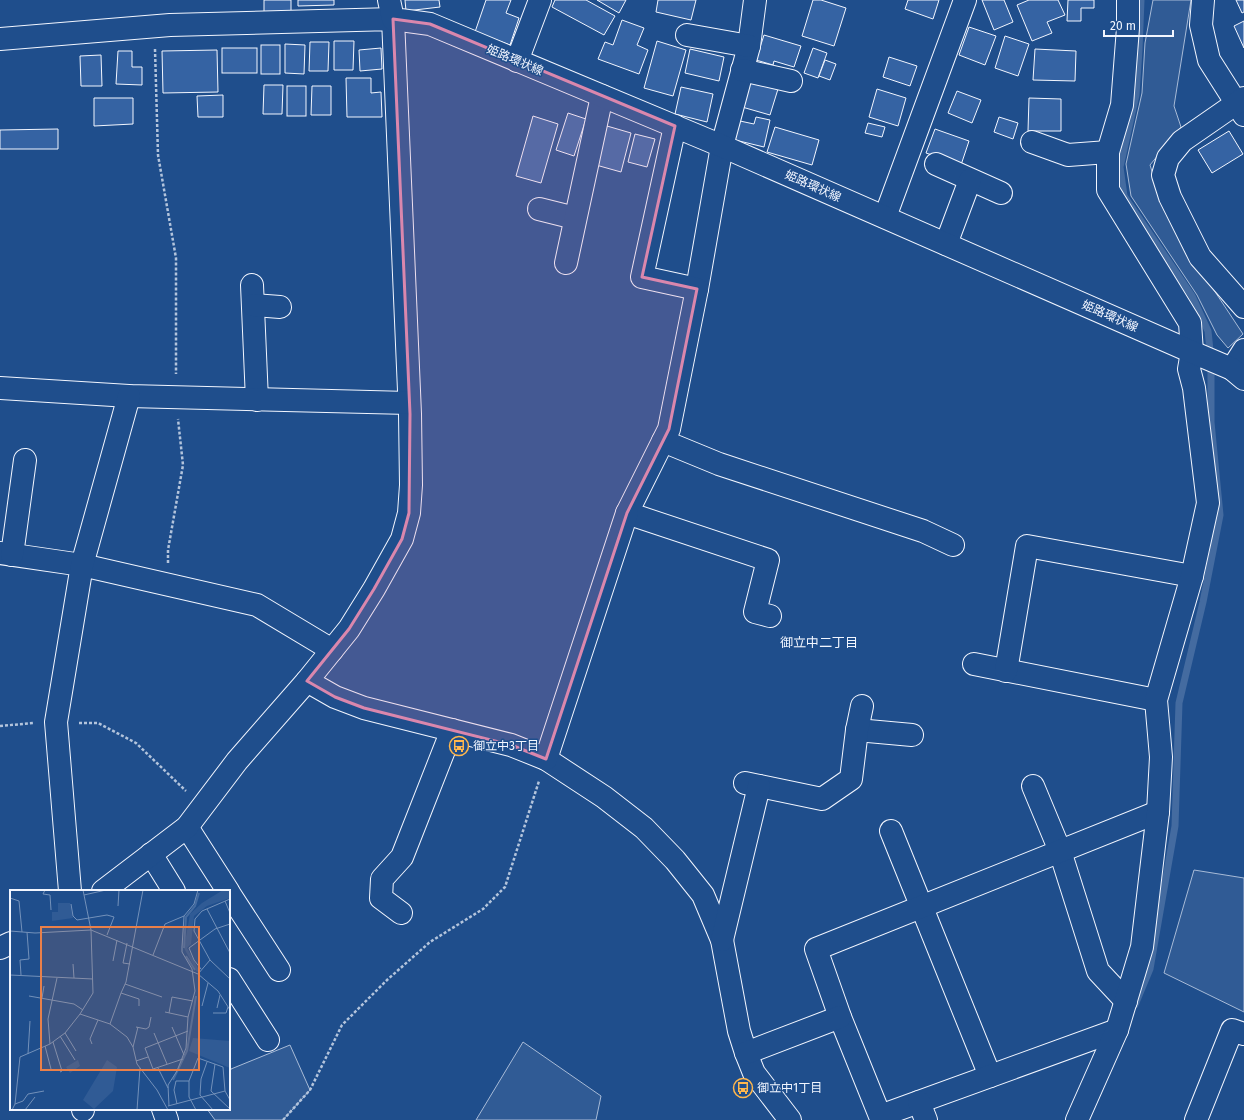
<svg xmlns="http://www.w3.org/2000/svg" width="1244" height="1120" font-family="'Fira Sans','Noto Sans JP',sans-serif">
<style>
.built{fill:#305b95;stroke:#a8bbd7}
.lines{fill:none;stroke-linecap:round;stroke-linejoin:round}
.stream{stroke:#446ba0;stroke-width:7}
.building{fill:#3563a3;stroke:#f2f6ff}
.minor-casing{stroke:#f2f6ff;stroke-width:24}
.major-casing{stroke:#f2f6ff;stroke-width:24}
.path{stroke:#b3c4dc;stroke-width:2.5;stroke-dasharray:3 2;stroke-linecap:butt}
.minor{stroke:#1f4e8c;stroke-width:22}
.major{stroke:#1f4e8c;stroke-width:22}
.marked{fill:#da87ad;fill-opacity:0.2;stroke:#da87ad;stroke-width:3;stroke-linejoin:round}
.labels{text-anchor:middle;stroke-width:3;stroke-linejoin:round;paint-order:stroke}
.street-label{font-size:12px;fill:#f2f6ff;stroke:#1f4e8c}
.poi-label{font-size:12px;fill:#f2f6ff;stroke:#1f4e8c;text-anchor:start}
.neighbourhood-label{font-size:13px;fill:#f2f6ff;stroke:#1f4e8c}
.inset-river{fill:none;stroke:#446ba0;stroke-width:2}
.inset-road{fill:none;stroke:#7391ba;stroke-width:1}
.view{fill:#ea8049;fill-opacity:0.15;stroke:#ea8049;stroke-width:2}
.inset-edge{fill:none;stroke:#f2f6ff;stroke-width:2}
</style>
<rect width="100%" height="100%" fill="#1f4e8c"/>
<g class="built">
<path d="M1153,0H1191L1174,106L1181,127L1150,165L1164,210L1200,269L1243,334L1228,348L1217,335L1197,295L1131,196L1126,164L1142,93L1145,43Z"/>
<path d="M1194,870L1244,878V1012L1164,973Z"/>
<path d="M523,1042L601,1096L596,1120H476Z"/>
<path d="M290,1045L310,1090L283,1120H215L207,1109H229V1073L231,1069Z"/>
</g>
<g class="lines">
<path class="stream" d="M1135,1005L1150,969L1175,826L1179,703L1203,602L1220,515L1211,422V360L1208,331L1192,296L1124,196L1120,167L1136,95L1139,50L1141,0"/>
</g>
<g class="building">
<path d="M264,0H291V11L264,12Z"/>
<path d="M298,0H334V5L298,6Z"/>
<path d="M405,0H439L440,7L406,11Z"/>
<path d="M486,0H511L506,13L519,18L510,45L475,32Z"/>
<path d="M555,0H586L615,16L604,35L552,7Z"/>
<path d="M597,0H626L619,13Z"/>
<path d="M658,0H696L691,20L656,12Z"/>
<path d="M813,0H821L846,8L834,46L802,36Z"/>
<path d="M908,0H939L933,19L905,9Z"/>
<path d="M982,0H1004L1013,22L994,30Z"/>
<path d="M1029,0H1058L1065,15L1047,22L1052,33L1032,41L1017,5Z"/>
<path d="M1068,0H1094V8H1081V21H1067Z"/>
<path d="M1236,0H1244V12L1242,13Z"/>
<path d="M622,20L644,28L637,45L648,50L639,74L598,59L605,42L613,45Z"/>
<path d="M1244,21V48L1234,26Z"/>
<path d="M969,27L996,36L985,65L959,55Z"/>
<path d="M764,35L801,46L794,67L774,61L773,65L756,60Z"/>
<path d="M1005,36L1029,44L1018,76L995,68Z"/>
<path d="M334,41H354L353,70H334Z"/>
<path d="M657,41L686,50L673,96L644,88Z"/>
<path d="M310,42H329L328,71H309Z"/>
<path d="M285,44L305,45L304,74L285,73Z"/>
<rect x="261" y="45" width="19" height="29"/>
<rect x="222" y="48" width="35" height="25"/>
<path d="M381,48L382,69L360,71L359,50Z"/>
<path d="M813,48L827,53L818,78L804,73Z"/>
<path d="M690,49L724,57L719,81L685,73Z"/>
<path d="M1035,49L1076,51L1075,81L1033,80Z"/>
<path d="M217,50L218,92L163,93L162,51Z"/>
<path d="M118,51H132V67H142V85L116,84Z"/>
<path d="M101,55L102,86H81L80,56Z"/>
<path d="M889,57L917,66L910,86L883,77Z"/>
<path d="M825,60L836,64L830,80L819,76Z"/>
<path d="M346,78H371V93L381,92L382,117H347Z"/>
<path d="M750,81L778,89L770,115L742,107Z"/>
<path d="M264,85H283L282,114H263Z"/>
<rect x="287" y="86" width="19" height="30"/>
<path d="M312,86H331V115H311Z"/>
<path d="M681,87L713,94L707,122L675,114Z"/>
<path d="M877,89L906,98L898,126L869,117Z"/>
<path d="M957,91L981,100L972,123L948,113Z"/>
<path d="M223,95V117H198L197,96Z"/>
<path d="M94,98H133V124L94,126Z"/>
<path d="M1029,98L1061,99V131H1028Z"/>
<path d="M568,113L586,119L574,156L556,150Z"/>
<path d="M533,116L558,124L541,183L516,176Z"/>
<path d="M756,117L770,120L764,147L735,140L740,121L754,124Z"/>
<path d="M999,117L1018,123L1013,139L994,132Z"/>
<path d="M868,123L885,127L882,137L865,133Z"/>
<path d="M607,126L631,133L621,172L596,165Z"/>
<path d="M775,127L819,140L812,165L767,152Z"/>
<path d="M58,129V149H0V130Z"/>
<path d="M935,129L969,141L961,165L926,153Z"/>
<path d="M1229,131L1243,154L1212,173L1198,150Z"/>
<path d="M635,134L655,139L647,167L628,162Z"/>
</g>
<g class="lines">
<g class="minor-casing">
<g id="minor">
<path d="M755,0L749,46L722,146L697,289L669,429L627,513L768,560L755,612L770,616"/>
<path d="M1203,0L1201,25L1209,60L1244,115"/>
<path d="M687,35L749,46"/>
<path d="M0,39L170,25L393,19L410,414L411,485L409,513L402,539L374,589L349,629L307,681L335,697L364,708L511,745L546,759L604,797L644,828L675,860L703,895L722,940L739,1031L746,1053L754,1073L790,1120"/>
<path d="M517,61L540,0"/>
<path d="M742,70L791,81"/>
<path d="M1244,98L1182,141L1168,158L1163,175L1170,197L1200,257L1244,307"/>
<path d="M675,126L642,277L697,289"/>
<path d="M1032,142L1068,155L1108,152"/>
<path d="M936,164L1001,193"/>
<path d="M539,209L575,218"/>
<path d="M885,217L965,0"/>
<path d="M946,244L970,180"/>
<path d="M566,263L602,96"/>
<path d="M252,285L257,400"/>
<path d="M253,305L280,307"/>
<path d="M1232,369L1244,350"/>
<path d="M0,388L129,396L409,403"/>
<path d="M663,441L719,464L923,531L953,545"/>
<path d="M0,553L82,565L257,605L332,650"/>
<path d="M12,555L25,460"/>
<path d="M974,664L1156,700"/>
<path d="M1006,671L1027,546L1192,576"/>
<path d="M857,730L912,735"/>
<path d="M546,759L627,513"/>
<path d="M745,783L822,799L851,779L857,730L862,706"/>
<path d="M1033,786L1060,851L1098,971L1126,1001"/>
<path d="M187,827L228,891"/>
<path d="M891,831L990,1076"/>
<path d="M151,854L174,891"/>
<path d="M70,891L56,722L82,565L129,396"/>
<path d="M103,891L187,827L237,761L307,681"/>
<path d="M229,893L279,970"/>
<path d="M401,913L381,898L382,879L402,857L452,730"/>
<path d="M722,940L759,786"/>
<path d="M0,948L11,943"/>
<path d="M229,979L268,1040"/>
<path d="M1117,1030L880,1116L840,1017L816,949L1158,812"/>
<path d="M746,1053L840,1017"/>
<path d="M919,1102L926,1120"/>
<path d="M83,1109V1110"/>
<path d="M163,1109L167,1120"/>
<path d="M1077,1120L1117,1030L1142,947L1158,812L1161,757L1156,700L1192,576L1208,503L1194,388L1189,369L1192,352L1190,323L1108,190V152L1122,105L1128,28V0"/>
<path d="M1196,1120L1232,1030L1244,1034"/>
</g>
</g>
<g class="major-casing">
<path id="major" d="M389,0L393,19L430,24L722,146L1192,352L1232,369L1244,379"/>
</g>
<g class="path">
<path d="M155,49L158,155L176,258V374"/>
<path d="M168,563V550L183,465L178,419"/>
<path d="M79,723H98L136,743L186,791"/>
<path d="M0,726L34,723"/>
<path d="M283,1120L310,1090L342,1025L387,980L430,942L483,909L505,887L539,781"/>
</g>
<use href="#minor" class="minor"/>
<use href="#major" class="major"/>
</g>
<path class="marked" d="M393,19L430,24L675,126L642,277L697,289L669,429L627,513L546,759L511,745L364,708L335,697L307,681L349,629L374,589L402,539L409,513L410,414Z"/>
<defs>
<g id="bus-ring" transform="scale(1)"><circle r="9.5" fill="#1f4e8c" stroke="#ffb74d" stroke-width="1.5"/><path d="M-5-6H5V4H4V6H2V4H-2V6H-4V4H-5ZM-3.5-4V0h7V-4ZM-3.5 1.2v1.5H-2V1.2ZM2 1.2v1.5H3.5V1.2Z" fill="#ffb74d"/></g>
</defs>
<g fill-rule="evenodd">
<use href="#bus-ring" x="459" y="746"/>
<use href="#bus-ring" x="743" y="1088"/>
</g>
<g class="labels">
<g class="street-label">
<text transform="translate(515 60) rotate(23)" y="4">姫路環状線</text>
<text transform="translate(813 186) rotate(24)" y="4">姫路環状線</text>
<text transform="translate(1110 316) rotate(24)" y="4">姫路環状線</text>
</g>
<g class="poi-label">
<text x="473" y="750">御立中3丁目</text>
<text x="757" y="1092">御立中1丁目</text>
</g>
<g class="neighbourhood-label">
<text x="819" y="647">御立中二丁目</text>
</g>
</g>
<g transform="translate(10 890)">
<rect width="220" height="220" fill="#1f4e8c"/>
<path d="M213,0H220V8L197,16L184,26L181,54L177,58L189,80L187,82L174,58L180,24L192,13ZM48,13H60L63,28L42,31V22H48ZM183,148L220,151V178L179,161ZM68,170L70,176L60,183L56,177ZM97,170L107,177L103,201L84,219L73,210Z" fill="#305b95"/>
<path class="inset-river" d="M174,58L176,27L185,16L189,3M176,66L185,80M163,190L177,161L186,106"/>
<path class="inset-road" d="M35,0L33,4L40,5L41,20M73,0L81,40L188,84L208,101L220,120M74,5L96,0M0,8L9,11L12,42M220,9L192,21L185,29L184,41L200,70L220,89M215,11L220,23M61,14L63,26L67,30L97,25L104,27L97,45M108,16L109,0M197,19L220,63M0,41L25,43L81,40L83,103L70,124L100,134L117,147L123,157L127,174L147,200L158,220M117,53L113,73L120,74M143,65L155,34L174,26M103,71L107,50M63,74L64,88M191,79L184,70L179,58L205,39L220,34M188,84L200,70M0,85L83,89M11,85L10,70L19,69L17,42M115,94L152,107M19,106L64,114L73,120M32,108L34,96M129,116V109L111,103L116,92L133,0M192,116L198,93M207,118L210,105M155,122L178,127M159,123L162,107L183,111M203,123H216L218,117M100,134L111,103M126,137L136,139L139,137L141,127M162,137L174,165M55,143L66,161M144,143L157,174M50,146L65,170M43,152L52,181L50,182M40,154L38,129L47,88M82,154L80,149L88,130M35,156L41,179M123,157L128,137M18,164L20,131M173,169L143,179L135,158L178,141M126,171L138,167M197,172L191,189L190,205L203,220M205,174L201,201L220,219M148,178L158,198M5,214L13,211L18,204L34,201M167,214L164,200L166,191H179M158,216L215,201M159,216L158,195L167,181L176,158L178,127L185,101L182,79L172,62V57L174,26L184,14L188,0M2,220L5,214L10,167L40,154L55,143L70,124M15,220L25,207M127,220L130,178M186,220L179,207V191L188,168L213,177L215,201L220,210"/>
<path class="view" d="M31,37H189V180H31Z"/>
<rect width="220" height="220" class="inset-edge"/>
</g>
<path d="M1104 30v6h69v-6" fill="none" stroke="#f2f6ff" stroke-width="2"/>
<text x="1110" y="30" font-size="12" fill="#f2f6ff" stroke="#1f4e8c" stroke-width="3" paint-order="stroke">20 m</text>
</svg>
